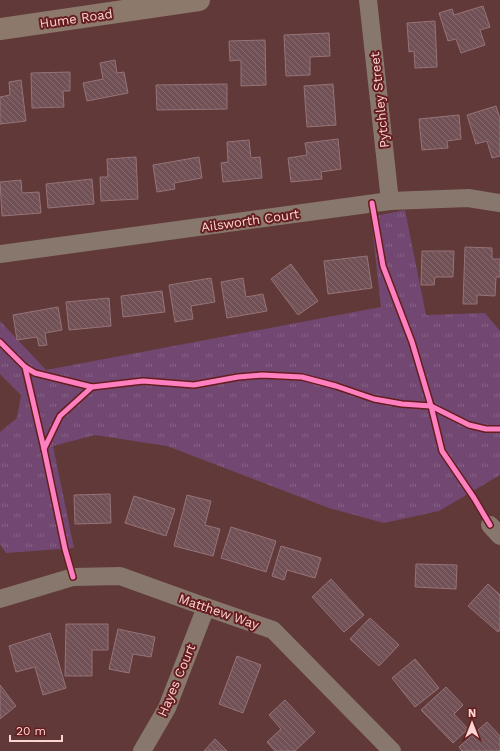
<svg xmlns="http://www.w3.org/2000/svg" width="500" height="751" font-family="'Work Sans',sans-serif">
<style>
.park{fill:url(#park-tufts)}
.building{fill:url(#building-back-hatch);stroke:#957378}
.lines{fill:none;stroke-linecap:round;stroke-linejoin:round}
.street{stroke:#88776c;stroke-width:18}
.secondary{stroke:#8d786c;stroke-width:22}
.cycleway-casing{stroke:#661d1f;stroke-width:8}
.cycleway{stroke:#ff80c0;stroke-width:5}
.labels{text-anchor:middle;stroke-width:4;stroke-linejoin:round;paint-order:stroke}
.street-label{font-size:13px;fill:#fad5d2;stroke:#661d1f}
</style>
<defs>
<pattern id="park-tufts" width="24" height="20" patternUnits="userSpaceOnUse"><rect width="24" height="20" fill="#724872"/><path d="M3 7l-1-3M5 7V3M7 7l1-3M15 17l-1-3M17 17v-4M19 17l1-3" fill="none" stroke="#876285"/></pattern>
<pattern id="building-back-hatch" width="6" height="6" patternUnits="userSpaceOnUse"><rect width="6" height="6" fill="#715155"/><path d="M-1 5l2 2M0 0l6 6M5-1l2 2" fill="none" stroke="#86696d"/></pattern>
</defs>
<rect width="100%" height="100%" fill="#613939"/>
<path class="park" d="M405,210L426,315L485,313L500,331V475L439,511L384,523L329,508L167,446L95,435L53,446L74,548L6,553L0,544V432L17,418L21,395L0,374V321L46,370L381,307L371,217Z"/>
<g class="building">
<path d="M483,6L490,27L480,30L485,45L461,53L456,39L448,41L439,13L452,9L454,15Z"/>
<path d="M435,21L437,67L415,68L414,51L409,52L407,23Z"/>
<path d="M329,33L330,56L310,57V75L286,76L284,35Z"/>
<path d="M265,40L266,85L241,86V60L230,61L229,41Z"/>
<path d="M115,60L117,73L124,72L128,93L87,101L83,83L103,79L100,63Z"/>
<path d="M70,72V91H63L64,107L32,108L31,73Z"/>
<path d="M21,80L26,121L0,124V97L10,95L9,82Z"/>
<path d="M227,84V109L157,110L156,85Z"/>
<path d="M333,84L336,125L307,127L304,86Z"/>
<path d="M496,106L500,119V156L492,158L487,141L476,144L467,115Z"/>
<path d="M459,115L461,139L447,141L448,148L422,150L419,119Z"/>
<path d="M338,139L341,169L321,172L322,179L291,182L288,158L307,155L305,143Z"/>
<path d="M249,140L251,158L260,157L262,178L223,182L221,163L228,162L227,142Z"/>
<path d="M136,157L138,199L101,201L100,177H108L107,159Z"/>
<path d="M199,157L202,178L174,183L175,189L157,192L153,165Z"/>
<path d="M92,179L94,204L48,208L46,184Z"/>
<path d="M21,180L22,193L39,192L41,213L2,216L0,182Z"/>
<path d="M465,247L492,248V259H500V277H496L495,296L477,295V304H463Z"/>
<path d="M422,251H454L453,277H435L434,285H421Z"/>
<path d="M367,256L372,288L328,294L324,261Z"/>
<path d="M291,264L318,301L298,315L271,279Z"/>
<path d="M211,278L215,302L191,306L193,319L175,322L169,285Z"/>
<path d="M243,278L246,297L263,294L267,311L227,318L221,282Z"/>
<path d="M162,291L165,312L123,317L121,296Z"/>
<path d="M109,298L111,326L69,330L66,302Z"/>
<path d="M58,307L62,330L45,333L47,345L39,346L37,337L17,340L13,315Z"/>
<path d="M110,494L111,523L75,524L74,495Z"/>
<path d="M187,495L211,501L205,525L220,529L213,556L174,546Z"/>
<path d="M134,496L175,509L166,536L125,523Z"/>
<path d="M231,527L276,541L266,572L221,558Z"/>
<path d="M281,546L321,558L315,578L287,570L284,580L272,576Z"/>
<path d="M416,564L457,565L456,589L415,587Z"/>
<path d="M331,579L364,615L344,632L312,597Z"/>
<path d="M488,584L500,595V630L498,632L468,606Z"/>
<path d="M370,618L399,645L379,666L350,639Z"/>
<path d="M66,624H108V650H92V676H65Z"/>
<path d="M118,629L155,637L151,657L133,654L129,673L109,669Z"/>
<path d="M50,633L66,688L43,695L35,667L16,672L9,646Z"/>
<path d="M237,656L261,665L243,713L219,704Z"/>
<path d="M415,659L439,688L415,707L392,678Z"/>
<path d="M0,685L16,706L0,719Z"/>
<path d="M446,687L463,705L454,714L468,729L453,743L421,710Z"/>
<path d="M285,700L315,732L295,751H275L267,742L281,729L269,715Z"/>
<path d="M487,722L500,736V751H462L459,747Z"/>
<path d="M215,739L227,751H204Z"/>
</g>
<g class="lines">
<g class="street">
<path d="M368,0L390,201"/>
<path d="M0,254L390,201L468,198L500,203"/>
<path d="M490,525L500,536"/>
<path d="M0,599L73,577L120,576L206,607L273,630L392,751"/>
<path d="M142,751L167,708L206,607"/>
</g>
<path class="secondary" d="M0,29L199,0"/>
<g class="cycleway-casing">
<g id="cycleway">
<path d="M372,203L383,266L412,342L431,406L442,451L474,498L490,525"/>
<path d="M0,342L25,367L35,373L92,387L143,381L194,385L238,377L262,375L302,377L336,386L374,399L402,404L431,406L469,425L486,429H500"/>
<path d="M25,367L44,449L60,416L92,387"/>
<path d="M44,449L65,549L73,577"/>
</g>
</g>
<use href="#cycleway" class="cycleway"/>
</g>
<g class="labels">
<g class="street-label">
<text transform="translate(76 18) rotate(-8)" y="5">Hume Road</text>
<text transform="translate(379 100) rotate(-96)" y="5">Pytchley Street</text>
<text transform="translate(250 220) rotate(-8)" y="5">Ailsworth Court</text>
<text transform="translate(219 611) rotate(19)" y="5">Matthew Way</text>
<text transform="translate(176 680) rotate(-67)" y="5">Hayes Court</text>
</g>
</g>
<g transform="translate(472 723)" stroke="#661d1f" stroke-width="3" paint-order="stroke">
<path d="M0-3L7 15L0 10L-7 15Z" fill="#fad5d2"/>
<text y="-6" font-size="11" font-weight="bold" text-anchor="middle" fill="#fad5d2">N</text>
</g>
<path d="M10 735v6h52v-6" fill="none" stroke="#fad5d2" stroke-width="2"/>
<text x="16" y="735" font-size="12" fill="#fad5d2" stroke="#661d1f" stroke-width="3" paint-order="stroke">20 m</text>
</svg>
